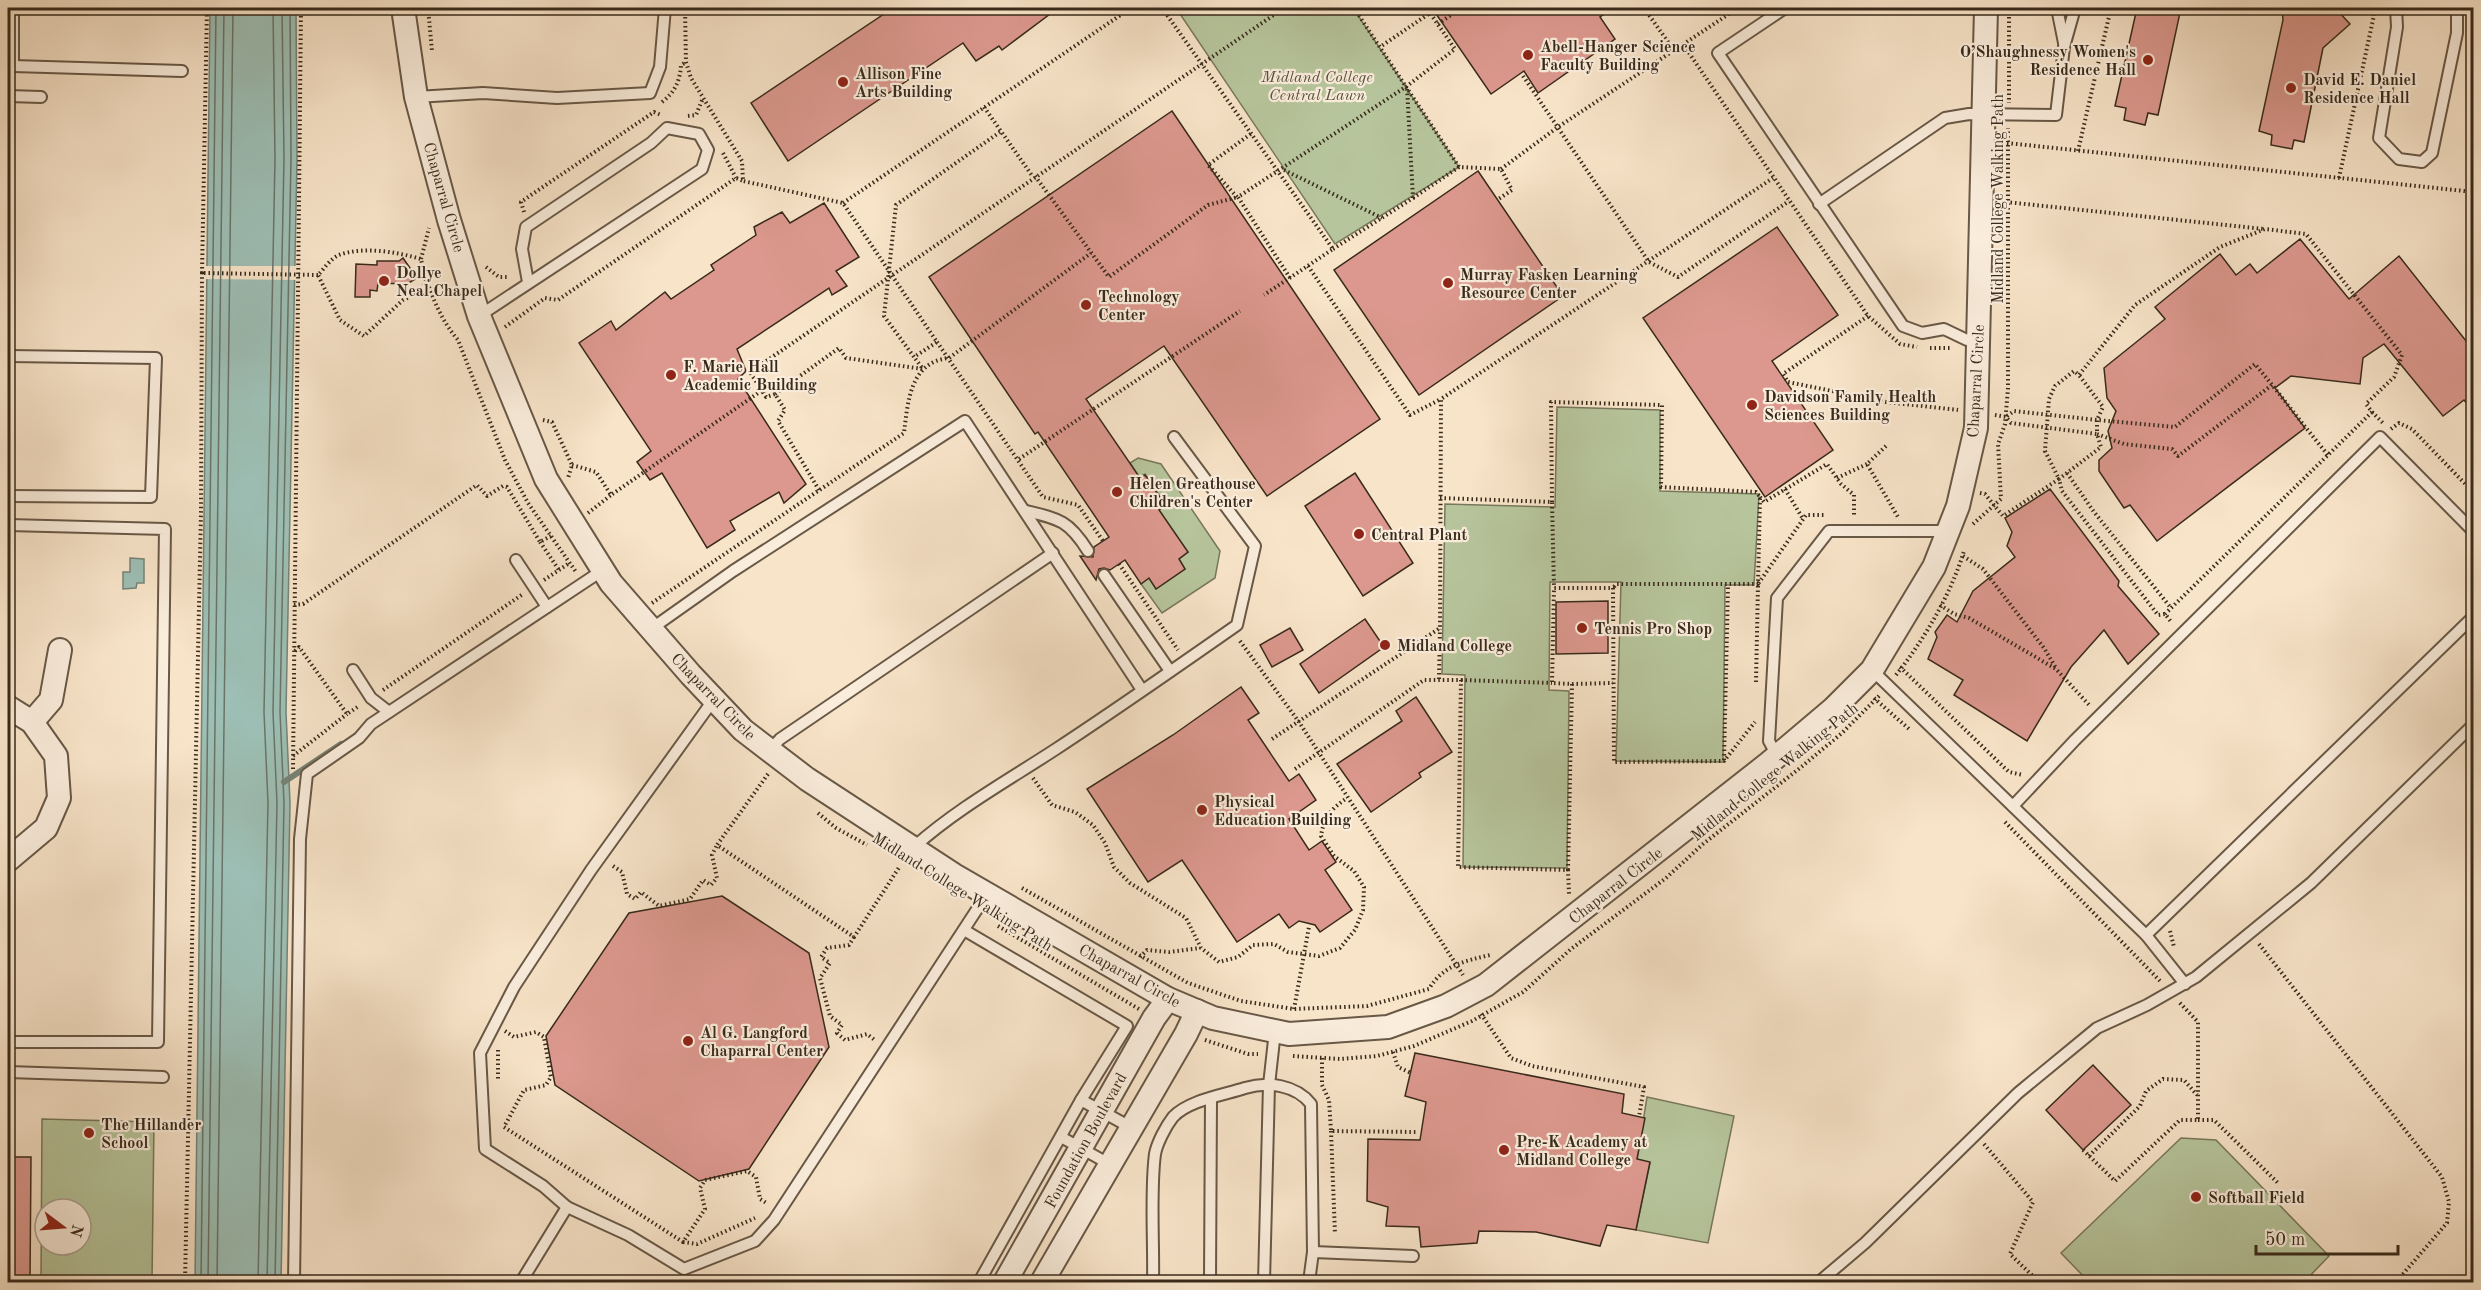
<svg xmlns="http://www.w3.org/2000/svg" width="2481" height="1290" font-family="'Old Standard TT',serif">
<style>
.green{fill:#b7c59c;stroke:#78785c;stroke-width:1.5;fill-rule:evenodd}
.water{fill:#9dbfb5;stroke:#758377;stroke-width:1.5}
.pier{fill:#f8e4c9}
.lines{fill:none;stroke-linecap:round;stroke-linejoin:round}
.shore{stroke:#6a7468;stroke-width:1.5}
.stream{stroke:#758377;stroke-width:6}
.building{fill:#dc988e;stroke:#382a1b;stroke-width:1.5}
.lane-casing{stroke:#685846;stroke-width:14}
.street-casing{stroke:#685846;stroke-width:26}
.path{stroke:#382a1b;stroke-width:4;stroke-dasharray:1.5 3;stroke-linecap:butt}
.lane{stroke:#faeddc;stroke-width:10}
.street{stroke:#faeddc;stroke-width:22}
.path-bridge{stroke:#382a1b;stroke-width:4;stroke-dasharray:1.5 3;stroke-linecap:butt}
.poi-dot{fill:#8f2418;stroke:#faeddc;stroke-width:2}
.labels{text-anchor:middle;stroke-width:4.5;stroke-linejoin:round;paint-order:stroke}
.poi-label{font-size:16px;font-weight:bold;fill:#382a1b;stroke:#faeddc;text-anchor:start}
.park-label{font-size:16px;font-style:italic;fill:#58513b;stroke:#faeddc}
.street-label{font-size:16px;fill:#382a1b;stroke:#faeddc}
</style>
<rect width="100%" height="100%" fill="#f8e4c9"/>
<filter id="stains"><feTurbulence type="fractalNoise" baseFrequency=".00333" numOctaves="4"/><feColorMatrix values="0 0 0 0 .2 0 0 0 0 .09 0 0 0 0 .02 0 0 0 .5 -.17"/></filter>
<radialGradient id="worn" r=".72"><stop offset=".6" stop-color="#630" stop-opacity="0"/><stop offset="1" stop-color="#630" stop-opacity=".3"/></radialGradient>
<g class="green">
<path d="M1176,8H1353L1459,167L1335,244Z"/>
<path d="M1557,407L1660,410V491L1759,494L1754,585H1725L1723,762L1616,761L1621,582H1550L1549,690L1569,691L1567,868L1463,867L1465,675L1442,674L1445,504L1555,507Z"/>
<path d="M1138,458L1161,464L1220,551L1215,578L1162,613L1141,584L1149,578L1156,589L1185,569L1179,559L1188,552L1159,510L1165,504L1145,474L1139,477L1130,463Z"/>
<path d="M1647,1097L1734,1116L1708,1243L1636,1230L1650,1163L1637,1159Z"/>
<path d="M42,1119L154,1122L152,1282H41ZM45,1209H81V1245H45Z"/>
<path d="M2181,1138L2216,1140L2329,1256L2304,1282H2089L2061,1253Z"/>
</g>
<g class="water">
<path d="M210,8H296L297,159L286,712L290,803L281,1282H195Z"/>
<path d="M130,558L144,559V583H137L136,588L123,589V572H130Z"/>
</g>
<path class="pier" d="M204,266H297V280L204,279Z"/>
<g class="lines">
<g class="shore">
<path d="M201,1282L216,8"/>
<path d="M208,1282L224,8"/>
<path d="M217,1282L233,8"/>
<path d="M258,1282L268,803L264,712L275,159L273,8"/>
<path d="M267,1282L277,803L273,712L284,159L282,8"/>
<path d="M275,1282L284,803L280,712L291,159L290,8"/>
</g>
<path class="stream" d="M284,782L341,744"/>
</g>
<g class="building">
<path d="M893,8H1058L1002,50L999,46L976,61L963,43L788,161L751,103Z"/>
<path d="M1432,8H1613L1600,17L1615,39L1538,93L1524,71L1491,94Z"/>
<path d="M2137,8H2181L2158,115L2148,113L2145,125L2124,120L2126,108L2115,106Z"/>
<path d="M2282,8H2335L2350,24L2323,48L2304,142L2294,140L2292,149L2271,145L2272,135L2259,131L2283,20Z"/>
<path d="M1172,111L1380,419L1267,496L1164,346L1086,399L1140,478L1145,475L1165,505L1159,510L1188,552L1179,559L1185,569L1156,589L1149,578L1141,584L1125,560L1110,570L1104,568L1099,569L1096,580L1080,556L1093,557L1094,547L1109,537L1038,432L1035,434L929,277Z"/>
<path d="M1478,171L1563,296L1419,395L1334,270Z"/>
<path d="M824,203L859,257L836,271L847,286L832,295L829,288L737,349L746,371L738,379L806,484L784,503L779,492L730,521L735,530L707,548L662,473L650,480L637,462L651,451L579,343L611,321L616,330L665,292L671,299L714,270L711,265L756,235L754,227L782,212L790,223Z"/>
<path d="M1777,227L1838,315L1772,361L1833,450L1765,497L1643,318Z"/>
<path d="M2300,239L2349,299L2399,256L2474,351V412L2464,400L2443,416L2384,344L2363,358L2360,384L2291,376L2275,388L2305,428L2157,541L2130,505L2124,508L2099,471V460L2112,448L2108,431L2116,411L2107,398L2104,368L2165,319L2155,307L2220,254L2236,275L2250,264L2257,273Z"/>
<path d="M403,258L417,278L407,284L378,283L377,291L370,290V297H355L356,264L377,265V261H399Z"/>
<path d="M1355,473L1413,563L1363,596L1305,506Z"/>
<path d="M2050,489L2119,581L2118,586L2159,634L2128,664L2104,630L2071,667L2027,741L1954,695L1963,680L1928,659L1937,637L1935,632L1947,615L1957,622L1973,591L2015,557L2007,546L2012,532L2005,518Z"/>
<path d="M1608,601V653L1556,654V602Z"/>
<path d="M1365,619L1384,647L1319,693L1300,664Z"/>
<path d="M1290,628L1303,650L1272,667L1260,645Z"/>
<path d="M1241,687L1259,713L1248,720L1289,781L1299,774L1316,800L1289,819L1309,850L1322,841L1336,862L1325,870L1352,910L1320,932L1315,925L1299,921L1289,928L1279,914L1237,942L1182,860L1148,882L1087,789L1173,735Z"/>
<path d="M1416,697L1452,752L1419,773L1421,777L1371,812L1337,764L1402,721L1396,711Z"/>
<path d="M722,896L809,953L829,1047L749,1169L699,1181L555,1085L546,1036L629,913Z"/>
<path d="M1415,1053L1624,1094L1622,1113L1645,1118L1637,1159L1650,1162L1636,1230L1607,1225L1600,1246L1536,1232L1479,1231L1477,1243L1421,1247L1419,1227L1386,1226L1388,1207L1367,1201L1368,1139L1420,1140L1426,1102L1405,1096Z"/>
<path d="M2093,1065L2131,1105L2083,1150L2046,1110Z"/>
<path d="M8,1157H31L30,1282H8Z"/>
</g>
<g class="lines">
<g class="lane-casing">
<g id="lane">
<path d="M1785,8L1718,53L1903,326L1922,333L1944,329L1967,340H1978"/>
<path d="M2057,8L2064,43"/>
<path d="M2396,8L2397,27L2379,138L2399,159L2422,162L2432,153L2457,33V8"/>
<path d="M13,66L182,71"/>
<path d="M8,67L13,66V8"/>
<path d="M8,96L41,97"/>
<path d="M416,97L483,93L557,98L650,93L660,67L665,8"/>
<path d="M1819,204L1945,118L1969,114L2056,115L2064,47L2075,8"/>
<path d="M479,316L702,169L708,150L699,134L667,128L651,143L526,227L522,249L528,282"/>
<path d="M8,356L156,358L151,497L8,496"/>
<path d="M1026,511C1060,519 1069,521 1088,551"/>
<path d="M8,525L165,529L158,1042H8"/>
<path d="M516,560L547,607"/>
<path d="M1104,575L1170,671"/>
<path d="M651,629L733,571L965,421L1142,690"/>
<path d="M353,670L371,698L389,712"/>
<path d="M1872,670L2146,935L2474,616"/>
<path d="M714,699L591,870L531,961L514,987L480,1053L485,1149L543,1186L567,1207L628,1235L684,1269L755,1241L774,1220L987,894"/>
<path d="M770,750L780,739L1053,553"/>
<path d="M1777,756L1769,741L1777,598L1829,531H1948"/>
<path d="M2013,806L2075,740L2380,437L2474,532"/>
<path d="M914,847C958,808 1007,781 1056,749C1117,709 1177,667 1237,625L1255,546L1174,437"/>
<path d="M964,930L1127,1026L1081,1100L979,1282"/>
<path d="M2146,935L2185,984"/>
<path d="M8,1072L163,1077"/>
<path d="M1081,1100L1132,1128"/>
<path d="M1061,1137L1111,1165"/>
<path d="M1313,1252L1413,1256"/>
<path d="M294,1282L300,839L307,774L359,738L371,724L603,570"/>
<path d="M521,1282L567,1207"/>
<path d="M1153,1282C1154,1243 1150,1192 1155,1154C1157,1143 1166,1126 1173,1117C1189,1100 1224,1095 1245,1088C1268,1081 1296,1085 1311,1104L1313,1252L1309,1282"/>
<path d="M1210,1282L1211,1100"/>
<path d="M1264,1282L1269,1085L1275,1031"/>
<path d="M1819,1282L1865,1243L2018,1093L2097,1028L2147,1005L2196,977L2311,883L2474,724"/>
</g>
</g>
<g class="street-casing">
<g id="street">
<path d="M403,8L416,97L449,220L479,316L546,479L611,583L691,675L743,730L807,779L954,875L1168,999L1213,1018L1289,1034L1388,1027L1446,1006L1486,985L1769,763L1833,709L1872,670L1934,567L1958,506L1976,428L1986,8"/>
<path d="M8,707L32,722L56,756L59,798L46,828L8,860"/>
<path d="M32,722L51,700L60,650"/>
<path d="M1005,1282L1154,1018L1168,999"/>
<path d="M1042,1282L1186,1034L1197,1011"/>
</g>
</g>
<g class="path">
<path d="M428,8L432,51"/>
<path d="M685,8L686,62L691,78L742,161L743,181L843,203L937,342L914,357L884,316L896,205L1000,132"/>
<path d="M1162,8L1333,249L1264,295"/>
<path d="M1354,8L1459,167"/>
<path d="M1644,8L1673,49L1687,50L1868,316L1900,344L1917,347"/>
<path d="M2009,8V103"/>
<path d="M1438,24L1461,8"/>
<path d="M1523,76L1649,262L1678,277L1789,201"/>
<path d="M662,102C675,92 680,81 681,65L686,62"/>
<path d="M984,107L1033,177"/>
<path d="M688,116L696,115L703,98"/>
<path d="M2007,143L2474,192"/>
<path d="M2078,151L2111,8"/>
<path d="M723,153L736,178"/>
<path d="M1501,169L1558,127L1738,8"/>
<path d="M1284,170L1382,218"/>
<path d="M1035,176L1109,277L1208,205L1238,197"/>
<path d="M2339,178L2374,15L2368,8"/>
<path d="M1237,197L1208,165L1252,133"/>
<path d="M1413,198L1459,167L1501,169L1512,190L1497,200"/>
<path d="M2006,202L2264,229"/>
<path d="M843,203L1131,8"/>
<path d="M524,212L521,202L531,195L654,112L661,115"/>
<path d="M1333,249L1413,198L1407,87"/>
<path d="M421,259L429,228"/>
<path d="M1308,266L1410,415L1441,399"/>
<path d="M486,267L499,277H508"/>
<path d="M202,273L207,8"/>
<path d="M1290,278L1238,197L1407,86L1455,49L1430,13L1380,47"/>
<path d="M426,280L421,291L403,300L364,336L340,320L318,275C324,269 331,258 339,255C363,246 397,252 421,259C427,286 439,318 458,340L505,460L528,503L576,572"/>
<path d="M1868,316L1783,374L1788,382L1886,402L1958,410"/>
<path d="M505,327L545,298L558,300L736,178L743,181"/>
<path d="M937,342L1043,497L1078,505L1103,541"/>
<path d="M1930,348H1950"/>
<path d="M2272,385L2178,456L2172,449L2124,444L2097,434V420L2175,427L2255,364C2280,394 2303,425 2328,455"/>
<path d="M775,394L839,348L846,358L923,369L914,357"/>
<path d="M2372,412L2383,423"/>
<path d="M1995,415L2006,417L2011,423L2097,434L2101,447L2059,479L2062,491L2158,615L2165,614L2172,623"/>
<path d="M2007,416L2014,411L2097,420L2103,407L2079,375"/>
<path d="M543,420L552,422L572,465L568,478"/>
<path d="M2391,429L2399,423L2412,429L2474,493"/>
<path d="M1886,446L1867,464L1898,517"/>
<path d="M1019,459L1240,311"/>
<path d="M572,465L596,472L611,495L761,391"/>
<path d="M2067,473L2094,512L2171,608"/>
<path d="M1837,478L1867,464"/>
<path d="M1785,489L1803,519"/>
<path d="M819,490L778,421L785,410L775,394L766,397L750,372L1284,8"/>
<path d="M1980,493L1985,494L2003,516L2059,479L2045,451L2049,399L2055,386L2074,371L2079,375L2135,305L2220,247L2265,229L2306,234L2402,355L2394,377L2366,404L2372,412L2165,614"/>
<path d="M1760,497L1764,502L1827,464L1841,484L1854,495V516"/>
<path d="M1440,498L1552,502L1554,588"/>
<path d="M1552,502L1551,402L1662,405L1661,487L1756,492L1760,497L1758,584H1616L1613,588"/>
<path d="M588,513L611,495"/>
<path d="M1973,524L2001,499L1998,444L2005,424L2008,388V128"/>
<path d="M540,542L559,570"/>
<path d="M1963,556L1983,569L2044,648L2056,668"/>
<path d="M1119,564L1178,650"/>
<path d="M544,580L568,564"/>
<path d="M652,603L904,433C908,401 910,362 949,358L1091,253"/>
<path d="M294,605L303,604L477,485L487,496L503,486L507,487L540,542L551,536"/>
<path d="M1940,605L1954,614L1969,618L2056,669L2090,706"/>
<path d="M1240,641L1299,722L1463,975"/>
<path d="M295,651L299,647L347,714L359,706"/>
<path d="M1900,667L2009,772L2023,775"/>
<path d="M1896,675C1924,640 1951,594 1964,551"/>
<path d="M1439,679L1440,629"/>
<path d="M1461,680L1552,683"/>
<path d="M1756,682L1758,584L1806,515H1826"/>
<path d="M1572,684L1613,683"/>
<path d="M383,690L523,594"/>
<path d="M1874,698L1909,729"/>
<path d="M1272,739L1440,628L1441,399L1773,178"/>
<path d="M293,756L347,714"/>
<path d="M1724,760L1728,585"/>
<path d="M293,769L301,8"/>
<path d="M1295,769L1424,680H1461L1458,867L1568,870L1569,894"/>
<path d="M768,774L717,845L854,937L900,866"/>
<path d="M1033,778L1052,805L1075,812L1093,825L1105,843L1114,867L1130,883L1186,918L1201,948L1219,962L1238,957L1253,945L1274,944L1288,952L1319,956L1340,948L1355,930L1363,910L1364,887L1354,871L1334,856L1321,836C1324,817 1331,809 1347,798"/>
<path d="M818,813L836,828L867,845"/>
<path d="M2005,822L2161,982"/>
<path d="M613,866L622,872L627,894L635,899L641,892L659,906L690,899L703,880L711,885L717,878L712,855L717,845"/>
<path d="M1568,870L1572,684L1552,683L1554,588H1613L1614,762L1724,761L1755,722"/>
<path d="M1022,888L1188,983L1241,1001L1294,1009L1367,1006L1429,989C1443,965 1465,961 1490,955"/>
<path d="M998,926L1139,1009"/>
<path d="M2170,931L2174,947"/>
<path d="M854,937L849,945L827,948L821,957L830,963L820,978L830,1016L842,1025L837,1033L845,1040L867,1034L876,1041"/>
<path d="M2259,944L2442,1177L2449,1202L2447,1223L2396,1282"/>
<path d="M1140,957L1147,950L1169,952L1200,948"/>
<path d="M1294,1009L1309,927"/>
<path d="M1481,1014L1511,1058L1532,1066L1644,1087L1639,1117"/>
<path d="M505,1031L514,1037L536,1032L544,1037L551,1077L546,1085L524,1090L504,1127L683,1242L705,1209L700,1188L705,1180L747,1171L756,1177L760,1199L768,1204"/>
<path d="M1205,1040L1248,1054H1258"/>
<path d="M498,1050V1079"/>
<path d="M1393,1052L1398,1067L1411,1073"/>
<path d="M1293,1056L1340,1059L1377,1056L1414,1046L1472,1021L1523,992L1571,949L1666,878L1703,844L1800,768L1842,733L1880,695"/>
<path d="M1322,1058V1085L1329,1100L1331,1131L1417,1132"/>
<path d="M2198,1120H2214L2278,1183"/>
<path d="M1331,1131L1335,1234"/>
<path d="M1984,1144L2033,1202L2010,1254L2039,1282"/>
<path d="M2083,1150L2115,1181L2180,1120H2198V1022L2178,1001"/>
<path d="M2089,1156L2140,1106L2146,1091L2163,1079L2184,1080L2197,1095"/>
<path d="M683,1242L697,1244L755,1218"/>
<path d="M185,1282L201,511L202,273H204"/>
</g>
<use href="#lane" class="lane"/>
<use href="#street" class="street"/>
<path class="path-bridge" d="M204,273L318,275"/>
</g>
<g class="poi-dot">
<circle cx="1528" cy="55" r="6"/>
<circle cx="2148" cy="60" r="6"/>
<circle cx="843" cy="82" r="6"/>
<circle cx="2291" cy="88" r="6"/>
<circle cx="384" cy="281" r="6"/>
<circle cx="1448" cy="283" r="6"/>
<circle cx="1086" cy="305" r="6"/>
<circle cx="671" cy="375" r="6"/>
<circle cx="1752" cy="405" r="6"/>
<circle cx="1117" cy="492" r="6"/>
<circle cx="1359" cy="534" r="6"/>
<circle cx="1582" cy="628" r="6"/>
<circle cx="1385" cy="645" r="6"/>
<circle cx="1202" cy="810" r="6"/>
<circle cx="688" cy="1041" r="6"/>
<circle cx="89" cy="1133" r="6"/>
<circle cx="1504" cy="1150" r="6"/>
<circle cx="2196" cy="1197" r="6"/>
</g>
<g class="labels">
<g class="poi-label">
<text x="1540" y="52">Abell-Hanger Science<tspan x="1540" dy="18">Faculty Building</tspan></text>
<text x="2136" y="57" text-anchor="end">O’Shaughnessy Women's<tspan x="2136" dy="18">Residence Hall</tspan></text>
<text x="855" y="79">Allison Fine<tspan x="855" dy="18">Arts Building</tspan></text>
<text x="2303" y="85">David E. Daniel<tspan x="2303" dy="18">Residence Hall</tspan></text>
<text x="396" y="278">Dollye<tspan x="396" dy="18">Neal Chapel</tspan></text>
<text x="1460" y="280">Murray Fasken Learning<tspan x="1460" dy="18">Resource Center</tspan></text>
<text x="1098" y="302">Technology<tspan x="1098" dy="18">Center</tspan></text>
<text x="683" y="372">F. Marie Hall<tspan x="683" dy="18">Academic Building</tspan></text>
<text x="1764" y="402">Davidson Family Health<tspan x="1764" dy="18">Sciences Building</tspan></text>
<text x="1129" y="489">Helen Greathouse<tspan x="1129" dy="18">Children's Center</tspan></text>
<text x="1371" y="540">Central Plant</text>
<text x="1594" y="634">Tennis Pro Shop</text>
<text x="1397" y="651">Midland College</text>
<text x="1214" y="807">Physical<tspan x="1214" dy="18">Education Building</tspan></text>
<text x="700" y="1038">Al G. Langford<tspan x="700" dy="18">Chaparral Center</tspan></text>
<text x="101" y="1130">The Hillander<tspan x="101" dy="18">School</tspan></text>
<text x="1516" y="1147">Pre-K Academy at<tspan x="1516" dy="18">Midland College</tspan></text>
<text x="2208" y="1203">Softball Field</text>
</g>
<g class="park-label">
<text x="1317" y="82">Midland College<tspan x="1317" dy="18">Central Lawn</tspan></text>
</g>
<g class="street-label">
<text transform="translate(445 197) rotate(74)" y="6">Chaparral Circle</text>
<text transform="translate(1997 199) rotate(-90)" y="6">Midland College Walking Path</text>
<text transform="translate(1975 381) rotate(-87)" y="6">Chaparral Circle</text>
<text transform="translate(714 696) rotate(46)" y="6">Chaparral Circle</text>
<text transform="translate(1774 771) rotate(-39)" y="6">Midland College Walking Path</text>
<text transform="translate(1615 885) rotate(-38)" y="6">Chaparral Circle</text>
<text transform="translate(963 891) rotate(32)" y="6">Midland College Walking Path</text>
<text transform="translate(1130 975) rotate(29)" y="6">Chaparral Circle</text>
<text transform="translate(1085 1140) rotate(-61)" y="6">Foundation Boulevard</text>
</g>
</g>
<rect width="2481" height="1290" fill="none" stroke="#f8e4c9" stroke-width="30"/>
<rect x="9" y="9" width="2463" height="1272" fill="none" stroke="#382a1b" stroke-width="3"/>
<rect x="15" y="15" width="2451" height="1260" fill="none" stroke="#382a1b" stroke-width="1.5"/>
<g transform="translate(63 1227) rotate(106)"><circle r="28" fill="#faeddc" stroke="#ac9f8f" stroke-width="1.5"/>
<path d="M0-4.5L10 22L0 15L-10 22Z" fill="#8f2418"/>
<text y="-9" font-size="16" font-weight="bold" text-anchor="middle" fill="#382a1b">N</text>
</g>
<path d="M2256 1245v9h142v-9" fill="none" stroke="#382a1b" stroke-width="3"/>
<text x="2265" y="1245" font-size="18" fill="#382a1b" stroke="#faeddc" stroke-width="4.5" paint-order="stroke">50 m</text>
<rect width="100%" height="100%" filter="url(#stains)"/>
<rect width="100%" height="100%" fill="url(#worn)"/>
</svg>
